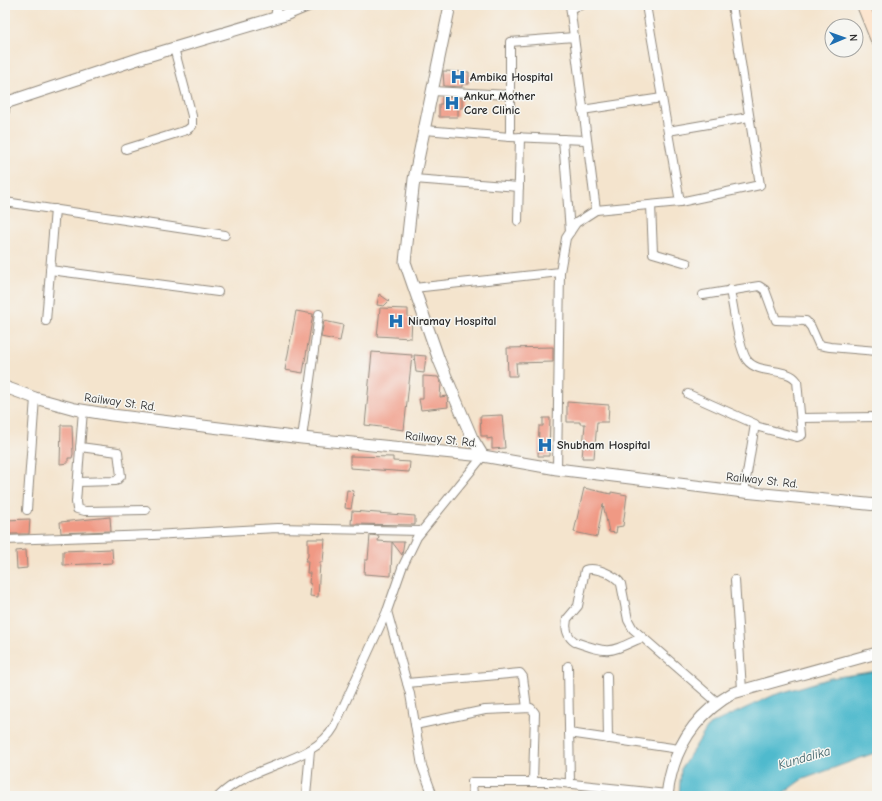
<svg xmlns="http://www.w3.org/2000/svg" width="882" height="801" font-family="'Comic Neue',sans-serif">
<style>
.water{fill:#50bacd;stroke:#3e727c}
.building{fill:#f09984}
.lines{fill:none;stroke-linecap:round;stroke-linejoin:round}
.minor-casing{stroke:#90887c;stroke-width:10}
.tertiary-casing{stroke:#90887c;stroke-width:13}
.secondary-casing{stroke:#90887c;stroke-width:14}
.minor{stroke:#fff;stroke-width:8}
.tertiary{stroke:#fff;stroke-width:11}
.secondary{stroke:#fce5cf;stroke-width:12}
.labels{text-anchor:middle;stroke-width:3;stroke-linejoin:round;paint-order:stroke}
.poi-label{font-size:12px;font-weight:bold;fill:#2b2b2b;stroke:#f6f6f2;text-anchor:start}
.street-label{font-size:12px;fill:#2b2b2b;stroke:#f6f6f2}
.water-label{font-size:13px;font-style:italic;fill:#385d64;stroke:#f6f6f2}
</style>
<rect width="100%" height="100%" fill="#f6f6f2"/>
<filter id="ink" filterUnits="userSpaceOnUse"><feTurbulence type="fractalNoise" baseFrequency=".025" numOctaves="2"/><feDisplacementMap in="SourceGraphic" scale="8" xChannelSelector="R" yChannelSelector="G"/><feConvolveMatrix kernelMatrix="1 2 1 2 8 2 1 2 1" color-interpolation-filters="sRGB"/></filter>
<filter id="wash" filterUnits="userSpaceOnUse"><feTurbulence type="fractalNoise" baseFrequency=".012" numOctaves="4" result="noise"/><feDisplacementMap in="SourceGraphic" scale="16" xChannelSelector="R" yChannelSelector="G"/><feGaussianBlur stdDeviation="0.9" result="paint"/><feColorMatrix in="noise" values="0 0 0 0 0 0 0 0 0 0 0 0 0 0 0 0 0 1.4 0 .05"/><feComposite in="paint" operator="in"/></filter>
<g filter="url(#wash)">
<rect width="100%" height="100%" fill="#f4e4cd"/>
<path class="water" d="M877,671V752L801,780L779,796H679L681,769L709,725L774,695L831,678Z"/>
<g id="blocks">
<g class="building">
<path d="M443,71L469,72V84H462V87L444,86Z"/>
<path d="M442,97L462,98V108H458V117H439V104H442Z"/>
<path d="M379,294L389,301L384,306L377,305Z"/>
<path d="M380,308L408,309V317L412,318L411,338L377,336Z"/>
<path d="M296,311L313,314L303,373L285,370Z"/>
<path d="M324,321L343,325L340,341L321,337Z"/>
<path d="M553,347V362L516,363L517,376H508L507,348Z"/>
<path d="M372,352L412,355L404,430L365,425Z"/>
<path d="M414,355L426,356L424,373L416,372Z"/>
<path d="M423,376L438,377L441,383L440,397L447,396L448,407L421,410L419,399H423Z"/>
<path d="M567,402L609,405L608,422H597L594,458H582L585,424H580V422H567Z"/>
<path d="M502,415L505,448L492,449V438L487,439V436H481L480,416Z"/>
<path d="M543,418H550L549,456H538L539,426H543Z"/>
<path d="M61,425H72L73,454L72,458H68V463L60,464Z"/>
<path d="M350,456L393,457V461L410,462L409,472L350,468Z"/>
<path d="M584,488L611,494V492L627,495L623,526L617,527L616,533L609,532L603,504L597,537L574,532Z"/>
<path d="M347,490L354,491L351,509L345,508Z"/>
<path d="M352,511L415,516V525L351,524Z"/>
<path d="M110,517L111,531L61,533L60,522Z"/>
<path d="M30,519L29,534H5V520Z"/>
<path d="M370,535L379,536L378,541L392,542L391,576L364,574L365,560H368Z"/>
<path d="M308,539H325L323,562H320L318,597L310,596L311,584L309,583L310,573H307L308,561H305L308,556Z"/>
<path d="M392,542H404L402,555Z"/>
<path d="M112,549L113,563L63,565V551Z"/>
<path d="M26,550L27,568L17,569L16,551Z"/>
</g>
</g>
</g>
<g filter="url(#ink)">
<use href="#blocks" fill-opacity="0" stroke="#90887c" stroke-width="1"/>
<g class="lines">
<g class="minor-casing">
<g id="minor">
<path d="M570,5L574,37"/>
<path d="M646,5L680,202"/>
<path d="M571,8L582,5"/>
<path d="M275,18L277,5"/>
<path d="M432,91L510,95"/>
<path d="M582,110L662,98"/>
<path d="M5,111V102"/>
<path d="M425,130L510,137L586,140"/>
<path d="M668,131L749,117"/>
<path d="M510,137V42L574,37L596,210L680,202L760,185L732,5"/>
<path d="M563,139L570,232"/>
<path d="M126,149L187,130L192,126V116L174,48"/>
<path d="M414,179L519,187"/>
<path d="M5,202L225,235"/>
<path d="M651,205L653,253L687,263"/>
<path d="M518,221L520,137"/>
<path d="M50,270L218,292"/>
<path d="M414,288L560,272"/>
<path d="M730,290C733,305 739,350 747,360C758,375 788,367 797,381L802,435L797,437L755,426"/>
<path d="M703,295L759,286L765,290L776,320L806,321L811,327L819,345L830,347L877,351"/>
<path d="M46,321L55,209"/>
<path d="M688,394L755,424L744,492"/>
<path d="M83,410L76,502L77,509L85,511L146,510"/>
<path d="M801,418L877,417"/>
<path d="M302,438L319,314"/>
<path d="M557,469L560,272L566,238L576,223L596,210"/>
<path d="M78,482L116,481L121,476L118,452L80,447"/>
<path d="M27,510L35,398"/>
<path d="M5,540L153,535L277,528L421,531"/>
<path d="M735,580L742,690"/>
<path d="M387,611L410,694L422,766L433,796"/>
<path d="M641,638C608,653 610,654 575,642C567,637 565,628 567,619L578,606L585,570C595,566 616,575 621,584L628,620L633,629L717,702"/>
<path d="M568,666L570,784"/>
<path d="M607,676L608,739"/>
<path d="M407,683L520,673L523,677L527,708"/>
<path d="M415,725L485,710L531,708L535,713L533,782"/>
<path d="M569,733L679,749"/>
<path d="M219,796C251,764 314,763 334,727L387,611L402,568L417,537L483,456"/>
<path d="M306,796L310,750"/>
<path d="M473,796L472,782H554L667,794"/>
</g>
</g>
<g class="tertiary-casing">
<g id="tertiary">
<path d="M450,5L414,179L405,262L439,360L472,438L483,456"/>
<path d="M5,103L144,57L285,15L309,5"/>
<path d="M5,387L35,398L75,409L112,415L302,438L483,456L557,469L744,492L877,505"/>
<path d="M667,796C672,750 693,716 733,693L877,653"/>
</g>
</g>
<g class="secondary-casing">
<path id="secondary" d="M863,5L877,40"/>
</g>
<use href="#minor" class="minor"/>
<use href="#tertiary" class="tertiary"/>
<use href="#secondary" class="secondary"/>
</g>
</g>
<defs>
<g id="hospital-bare" transform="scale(1.2)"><path d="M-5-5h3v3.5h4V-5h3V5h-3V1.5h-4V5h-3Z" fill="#1f6fb2" stroke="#f6f6f2" stroke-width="2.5" paint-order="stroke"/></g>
</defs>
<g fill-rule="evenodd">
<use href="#hospital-bare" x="458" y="77"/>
<use href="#hospital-bare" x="452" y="103"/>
<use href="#hospital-bare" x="396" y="321"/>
<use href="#hospital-bare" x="545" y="445"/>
</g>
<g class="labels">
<g class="poi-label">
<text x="470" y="81">Ambika Hospital</text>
<text x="464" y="100">Ankur Mother<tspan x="464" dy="14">Care Clinic</tspan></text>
<text x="408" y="325">Niramay Hospital</text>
<text x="557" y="449">Shubham Hospital</text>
</g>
<g class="street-label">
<text transform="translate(120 402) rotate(8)" y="4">Railway St. Rd.</text>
<text transform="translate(441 439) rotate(6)" y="4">Railway St. Rd.</text>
<text transform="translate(762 480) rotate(6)" y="4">Railway St. Rd.</text>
</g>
<g class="water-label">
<text transform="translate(804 757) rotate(-16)" y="5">Kundalika</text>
</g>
</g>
<rect width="882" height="801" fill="none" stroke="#f6f6f2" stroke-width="20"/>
<g transform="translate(844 38) rotate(88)"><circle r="19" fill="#f6f6f2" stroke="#a5a5a2"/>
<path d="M0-3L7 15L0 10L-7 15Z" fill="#1f6fb2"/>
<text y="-6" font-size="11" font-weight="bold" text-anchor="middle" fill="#2b2b2b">N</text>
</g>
</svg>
